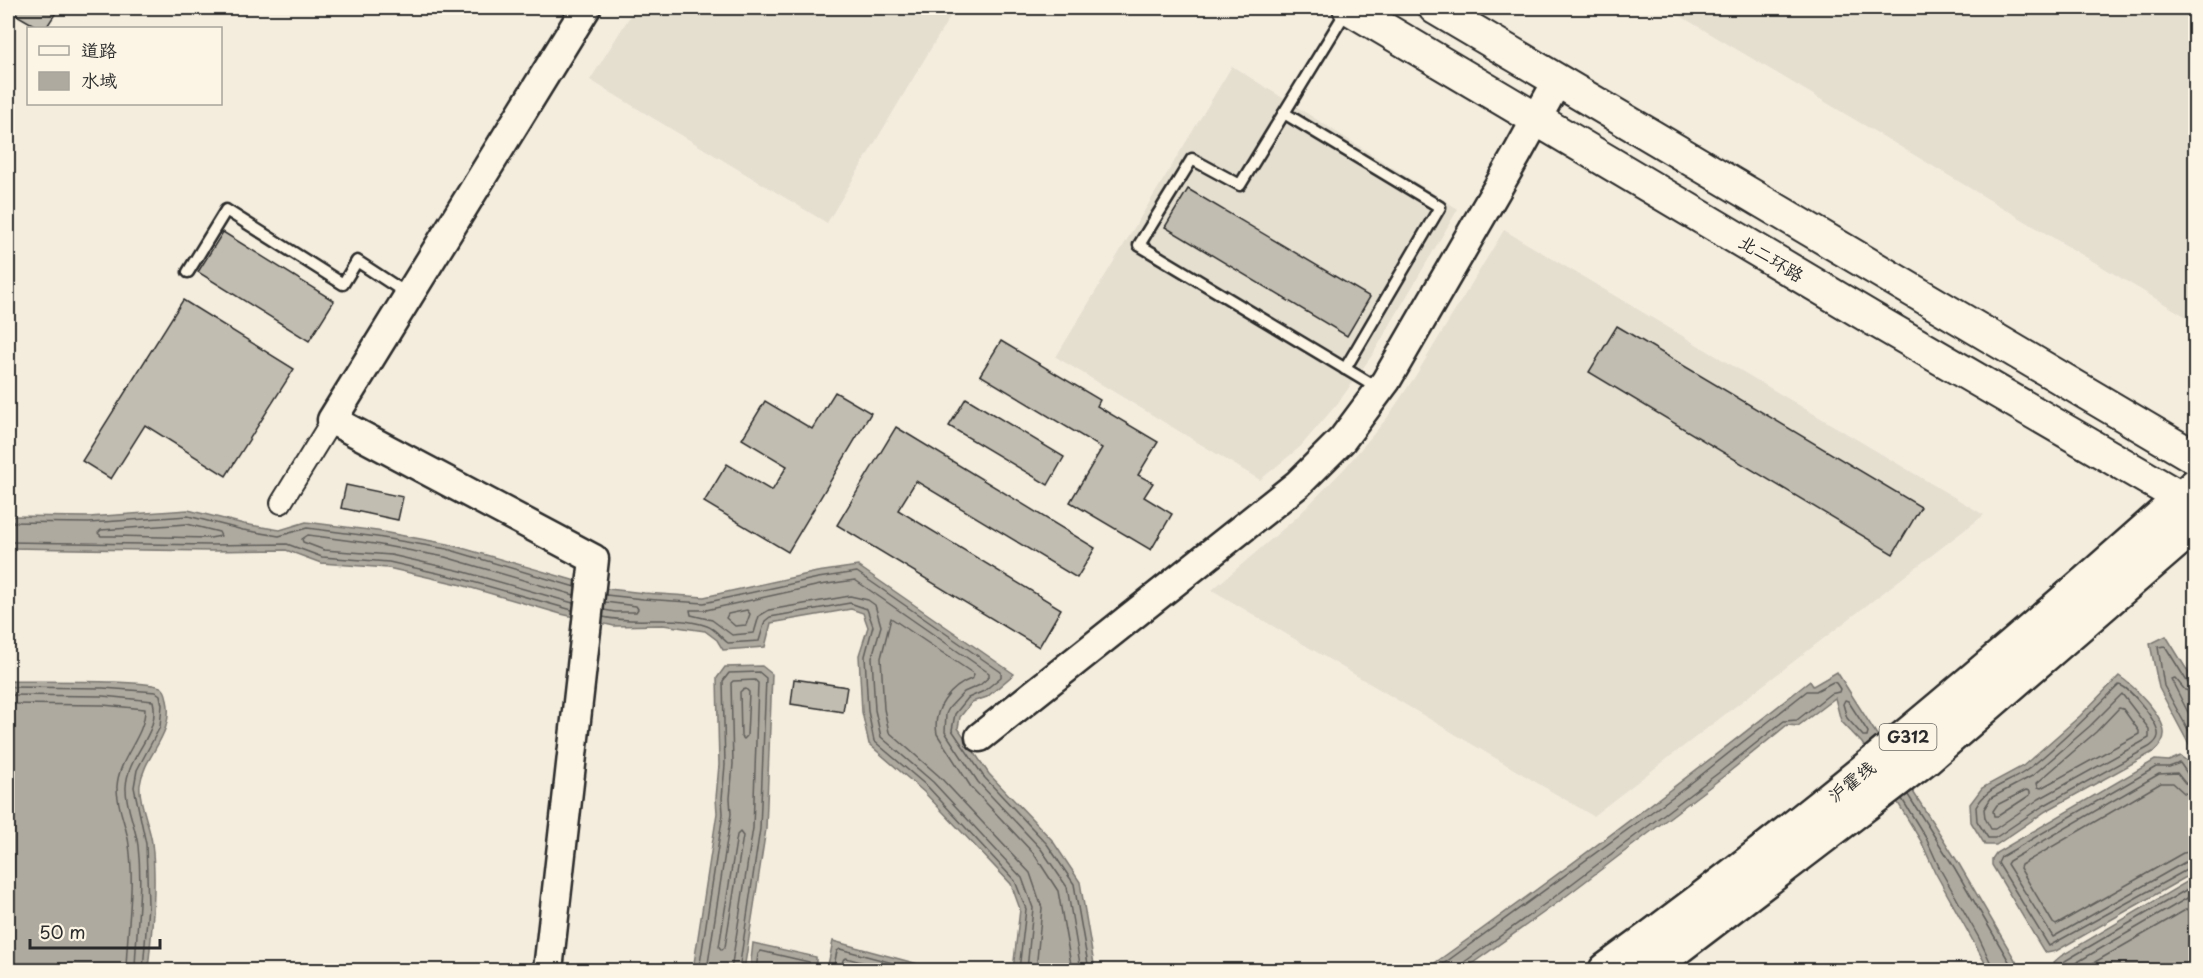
<svg xmlns="http://www.w3.org/2000/svg" width="2203" height="978" font-family="'Playpen Sans','LXGW WenKai TC',sans-serif">
<style>
.built{fill:#e5dfd0}
.water{fill:#afaaa0;stroke:#7a7771;stroke-width:1.5}
.lines{fill:none;stroke-linecap:round;stroke-linejoin:round}
.shore{stroke:#605e5a;stroke-width:1.5}
.building{fill:#c2bdb1;stroke:#2b2b2b;stroke-width:1.5}
.lane-casing{stroke:#2b2b2b;stroke-width:15}
.street-casing{stroke:#2b2b2b;stroke-width:24}
.secondary-casing{stroke:#2b2b2b;stroke-width:33}
.primary-casing{stroke:#2b2b2b;stroke-width:36}
.highway-casing{stroke:#2b2b2b;stroke-width:38}
.lane{stroke:#fcf5e5;stroke-width:10}
.street{stroke:#fcf5e5;stroke-width:20}
.secondary{stroke:#fcf5e5;stroke-width:28}
.primary{stroke:#fcf5e5;stroke-width:32}
.highway{stroke:#fcf5e5;stroke-width:33}
.labels{text-anchor:middle;stroke-width:5;stroke-linejoin:round;paint-order:stroke}
.shield{fill:#fcf5e5;stroke:#6a6863;stroke-width:1.5}
.shield-label{font-size:16px;font-weight:bold;fill:#2b2b2b}
.street-label{font-size:18px;fill:#2b2b2b;stroke:#fcf5e5}
</style>
<rect width="100%" height="100%" fill="#f4edde"/>
<filter id="ink" filterUnits="userSpaceOnUse"><feTurbulence type="fractalNoise" baseFrequency=".0167" numOctaves="2"/><feDisplacementMap in="SourceGraphic" scale="12" xChannelSelector="R" yChannelSelector="G"/><feConvolveMatrix kernelMatrix="1 2 1 2 8 2 1 2 1" color-interpolation-filters="sRGB"/></filter>
<g filter="url(#ink)">
<g class="built">
<path d="M635,8H955L827,223L590,80Z"/>
<path d="M1667,8H2195V322Z"/>
<path d="M1232,66L1458,209L1373,354L1338,403L1300,447L1260,480L1056,357Z"/>
<path d="M1504,230L1984,515L1593,816L1212,590L1297,517L1344,469L1387,418L1416,375Z"/>
</g>
<g class="water">
<path d="M188,510L244,524L280,530L306,522L377,531L448,544L600,588L644,593L704,597L817,572L858,566L1014,674L987,697L972,702L960,717L958,728L989,774L1052,840L1080,882L1095,970H1013L1020,909L1011,884L924,792L869,744L862,712L859,655L868,627L863,613L851,609L771,623L765,647L723,650L717,640L705,631L663,625L614,626L561,614L458,584L388,568L321,563L286,550L210,551L8,548V516L89,517Z"/>
<path d="M2166,636L2195,683V756L2159,688L2150,644Z"/>
<path d="M762,666L772,674L766,829L744,970H693L717,813L716,798L719,765L717,678L725,667Z"/>
<path d="M1837,672L1959,864L2021,970H1989L1935,872L1921,841L1862,743L1841,721L1835,698L1798,726L1787,725L1724,776L1553,906L1463,970H1425C1556,877 1684,781 1810,681L1813,686Z"/>
<path d="M2119,676C2134,686 2162,714 2164,732C2165,741 2159,747 2153,752L2046,811L1996,845H1985L1971,822L1970,804L1982,788L2023,766L2080,716Z"/>
<path d="M8,681C31,682 150,679 162,688C166,691 166,695 167,700C175,735 144,754 140,785C138,801 150,826 152,843C157,885 152,928 148,970H8Z"/>
<path d="M2180,756L2187,761L2195,777V872L2056,951L2047,953L2043,950L1992,865V859L1996,853L2155,760L2169,761Z"/>
<path d="M2195,877V970H2055L2054,962L2061,956Z"/>
<path d="M833,941L940,970H827Z"/>
<path d="M753,943L816,957V970H750Z"/>
</g>
<g class="lines">
<g class="shore">
<path d="M8,522L89,523L188,516L243,530L279,536L307,528L377,537L447,549L575,587"/>
<path d="M187,524L219,532L221,536L210,538L113,536H101L98,533L101,530Z"/>
<path d="M8,542L210,545L287,544L322,557L389,562L459,578L572,610"/>
<path d="M606,595L643,599L704,603L818,578L857,572L1001,672V677L984,691L968,698L955,714L952,730L984,777L1047,844L1074,884L1089,970"/>
<path d="M573,603L461,571L391,555L324,550L303,542L302,539L308,535L375,544L445,557L574,595"/>
<path d="M604,610L615,612H636L638,609L636,606L605,602"/>
<path d="M747,610L750,614L746,625L735,626L726,618L728,614Z"/>
<path d="M603,617C637,625 673,614 707,626C716,629 721,638 728,643L759,641L765,621L770,617L850,603L867,609L873,626L865,656L868,711L874,741L928,787L1015,881L1026,909L1019,970"/>
<path d="M2119,685C2130,687 2160,724 2158,736C2157,742 2153,744 2149,747L2043,806L1995,838H1988L1977,821L1976,807C1988,785 2009,784 2027,770C2060,745 2090,713 2119,685Z"/>
<path d="M2196,686L2188,683L2165,646L2158,647L2164,686L2196,744"/>
<path d="M8,687L103,688L156,692L160,695L162,705L160,727L137,770L134,787L146,844L148,905L143,970"/>
<path d="M746,689L749,692L747,736L744,739L741,736L740,692L742,690Z"/>
<path d="M2196,693L2185,690L2175,678L2171,679L2196,728"/>
<path d="M2122,694L2149,729V738L2039,799L1995,829H1991L1985,818L1984,809L1991,798L2032,776L2090,726Z"/>
<path d="M8,695L103,696L153,701C161,734 127,755 126,787C125,806 136,827 138,846C143,888 136,929 135,970"/>
<path d="M1845,700L1848,701L1868,732L1867,736H1863L1847,718L1843,704Z"/>
<path d="M8,704L103,705L145,709C145,737 119,757 117,786C116,806 127,826 129,845C135,887 127,929 126,970"/>
<path d="M2119,708L2123,709L2139,731V734L2041,788L2038,787L2037,783L2096,732Z"/>
<path d="M2196,778L2189,776L2180,763L2169,767H2156L2001,857L1998,863L2049,946L2190,868L2196,867"/>
<path d="M2196,786L2185,783L2177,773L2159,774L2009,861L2007,864L2053,937L2187,861L2196,860"/>
<path d="M2026,790L2030,791V795L1998,816H1994L1993,811L1997,805Z"/>
<path d="M1908,795L1954,867L2014,970"/>
<path d="M2196,795L2184,793L2173,783H2161L2021,865L2020,868L2053,923L2056,925L2183,853L2196,851"/>
<path d="M1902,799L1926,838L1940,869L1979,938L1994,970"/>
<path d="M740,832L743,836L725,947L722,950L719,947L737,835Z"/>
<path d="M699,970L723,814L722,798L725,765L723,681L729,673L759,672L766,678L760,829L739,970"/>
<path d="M707,970L731,814L730,798L733,764L731,683L733,681L755,680L758,683L753,828L731,970"/>
<path d="M756,970L758,954L761,951L809,962L811,970"/>
<path d="M833,970L837,951L840,949L919,970"/>
<path d="M841,970L843,960L846,958L891,970"/>
<path d="M1027,970L1033,908L1022,878L933,782L881,737L875,710L872,657L881,626L875,605L868,600L850,596L769,610L759,616L754,633L732,635L712,620L691,615L690,610H706L820,585L855,580L989,673V677L980,685L964,692L949,708L946,714L945,732L978,782L1041,849L1067,887L1081,970"/>
<path d="M1036,970L1042,908L1030,873L939,776L889,732L884,709L881,658L891,618L974,674L973,678C950,687 932,709 937,734L971,787L1034,854L1058,891L1072,970"/>
<path d="M1435,970L1686,787L1807,691H1816L1833,682L1836,683L1840,689L1839,692L1830,694L1797,720L1784,721L1721,771L1549,901L1463,963L1461,970"/>
<path d="M2059,970L2060,965L2065,961L2196,884"/>
<path d="M2067,970L2069,967L2196,893"/>
<path d="M2081,970L2196,904"/>
</g>
</g>
<g class="building">
<path d="M8,8H59L46,28H39L8,10Z"/>
<path d="M1188,189L1370,297L1347,336L1165,227Z"/>
<path d="M223,232L334,301L309,341L198,272Z"/>
<path d="M183,300L294,369L226,476L145,425L111,479L82,461Z"/>
<path d="M1617,326L1921,507L1893,554L1589,372Z"/>
<path d="M1001,341L1100,400L1097,406L1158,442L1138,475L1153,483L1144,497L1172,514L1151,550L1070,502L1102,448L980,375Z"/>
<path d="M835,392L871,413L788,552L704,502L727,464L772,491L787,466L742,439L765,401L812,429Z"/>
<path d="M966,398L1064,457L1048,485L949,426Z"/>
<path d="M896,427L1095,548L1077,578L916,481L898,510L1061,609L1039,647L837,525Z"/>
<path d="M346,485L403,497L398,520L341,508Z"/>
<path d="M794,679L847,687L843,712L791,704Z"/>
</g>
<g class="lines">
<g class="lane-casing">
<g id="lane">
<path d="M1347,10L1240,185L1192,159L1139,245L1379,389"/>
<path d="M1284,113L1440,207L1345,369"/>
<path d="M188,272L226,210L343,284L357,261L409,295"/>
</g>
</g>
<g class="street-casing">
<path id="street" d="M281,503L332,420"/>
</g>
<g class="secondary-casing">
<g id="secondary">
<path d="M980,737L1298,484L1342,440L1386,381L1516,156L1558,80"/>
<path d="M548,970L594,559L332,420L586,8"/>
</g>
</g>
<g class="primary-casing">
<g id="primary">
<path d="M1349,8L1873,319L2181,498"/>
<path d="M1435,8L2196,458"/>
</g>
</g>
<g class="highway-casing">
<g id="highway">
<path d="M1606,970C1812,821 2006,655 2196,485"/>
<path d="M1648,970L1926,758L2196,524"/>
</g>
</g>
<use href="#lane" class="lane"/>
<use href="#street" class="street"/>
<use href="#secondary" class="secondary"/>
<use href="#primary" class="primary"/>
<use href="#highway" class="highway"/>
</g>
</g>
<g class="labels">
<rect class="shield" x="1879.5" y="724" width="57" height="26" rx="4.5"/>
<g class="shield-label">
<text x="1908" y="743">G312</text>
</g>
<g class="street-label">
<text transform="translate(1771 259) rotate(31)" y="6">北二环路</text>
<text transform="translate(1852 782) rotate(-38)" y="6">沪霍线</text>
</g>
</g>
<rect width="2203" height="978" fill="none" stroke="#fcf5e5" stroke-width="30"/>
<rect x="15" y="15" width="2173" height="948" fill="none" stroke="#2b2b2b" stroke-width="2" filter="url(#ink)"/>
<rect x="27" y="27" width="195" height="78" fill="#fcf5e5" stroke="#a8a49b" stroke-width="1.5"/>
<rect x="39" y="46" width="30" height="9" fill="#fcf5e5" stroke="#a8a49b" stroke-width="1.5"/>
<text x="81" y="57" font-size="18" fill="#2b2b2b">道路</text>
<rect x="39" y="72" width="30" height="18" fill="#afaaa0" stroke="#a8a49b" stroke-width="1.5"/>
<text x="81" y="87" font-size="18" fill="#2b2b2b">水域</text>
<path d="M30 939v9h130v-9" fill="none" stroke="#2b2b2b" stroke-width="3"/>
<text x="39" y="939" font-size="18" fill="#2b2b2b" stroke="#fcf5e5" stroke-width="4.5" paint-order="stroke">50 m</text>
</svg>
